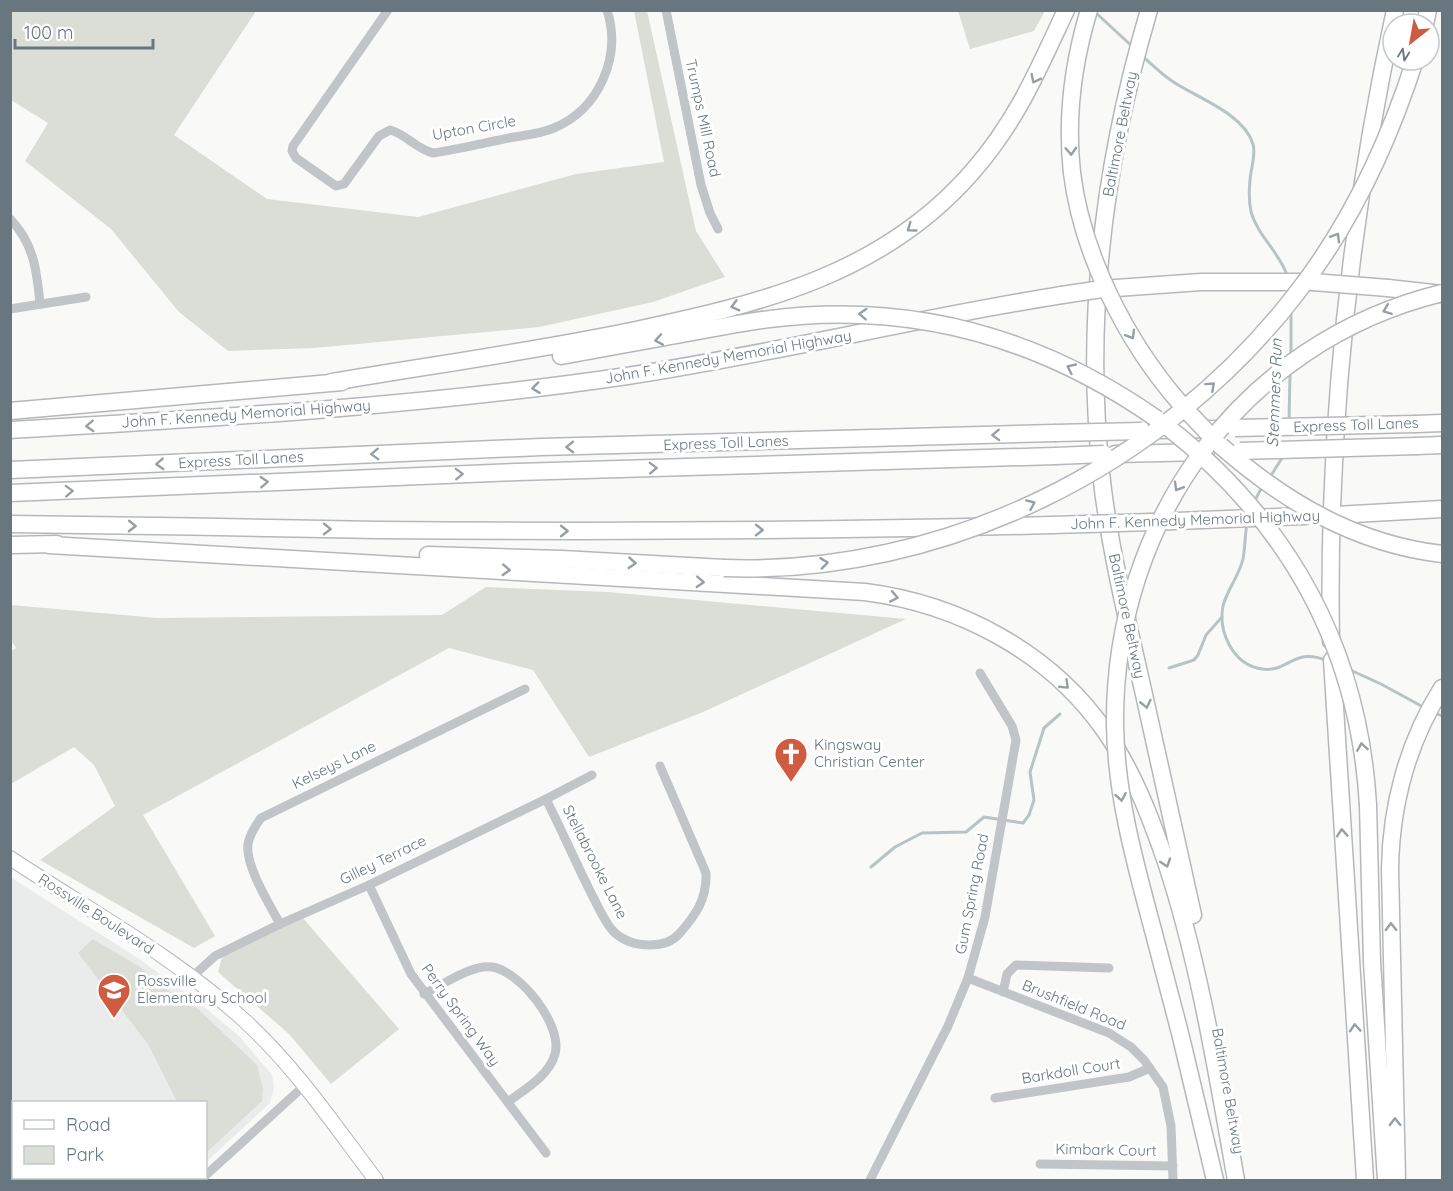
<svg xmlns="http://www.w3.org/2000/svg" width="1453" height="1191" font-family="Quicksand,sans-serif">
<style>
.built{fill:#eaebeb}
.green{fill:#daded7}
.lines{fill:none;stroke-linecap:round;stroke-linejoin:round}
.stream{stroke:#b8c3c6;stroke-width:3}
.secondary-casing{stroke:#b4b9bd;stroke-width:16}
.highway-casing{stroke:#b5b8bb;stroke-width:19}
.street{stroke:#c1c5c8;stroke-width:9}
.secondary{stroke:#fff;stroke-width:14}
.highway{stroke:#fff;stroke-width:16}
.highway-bridge-casing{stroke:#b5b8bb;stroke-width:19;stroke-linecap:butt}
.highway-bridge{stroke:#fff;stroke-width:16}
.oneway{stroke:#959fa5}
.labels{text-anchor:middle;stroke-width:6;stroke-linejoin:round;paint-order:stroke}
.street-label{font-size:15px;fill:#67767f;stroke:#fff}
.poi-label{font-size:15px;fill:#67767f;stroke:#fff;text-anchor:start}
.water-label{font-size:16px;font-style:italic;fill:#627478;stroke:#fff}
</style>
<rect width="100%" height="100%" fill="#f9f9f7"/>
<path class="built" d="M10,877L138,958L197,1001L240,1037L272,1075L274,1088L270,1103L206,1162V1102H14V1178H188L185,1180H11Z"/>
<g class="green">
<path d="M11,10L256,11L174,135L267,199L418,217L576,174L664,162L634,11H647L696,231L725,277L653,302L539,327L314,348L228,351L179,312L111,229L25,161L48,123L11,100Z"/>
<path d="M958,11V10L1045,11L1034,31L970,49Z"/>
<path d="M486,587L608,592L906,619L703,712L589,757L533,670L449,648L143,815L215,936L194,948L40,860L115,806L94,765L74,747L11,784L10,652L16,648L11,640V605L157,618L442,615Z"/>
<path d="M302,917L399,1029L331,1084L289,1034L218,972L224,950Z"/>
<path d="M93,939L140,967L166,989L198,1009L257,1065L263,1088L262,1101L208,1151L206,1147V1102H177L148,1044L78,953Z"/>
</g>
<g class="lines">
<g class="stream">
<path d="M1095,12L1134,48"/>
<path d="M1143,57C1153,65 1163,76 1175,83C1198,98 1244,114 1253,144C1256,155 1251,168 1250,180C1249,190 1249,202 1251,212C1258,236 1279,252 1287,275"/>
<path d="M1291,356V308"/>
<path d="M1289,422L1290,374"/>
<path d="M1270,477L1284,455"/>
<path d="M1254,502L1262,487"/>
<path d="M1247,523C1245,535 1245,548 1243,559C1239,576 1227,590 1223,606C1218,632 1233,665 1262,669C1289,673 1293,646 1328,661"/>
<path d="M1169,668L1194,660L1198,655L1206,635L1222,617"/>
<path d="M1348,669L1381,684L1425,708"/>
<path d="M1433,712L1442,716"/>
<path d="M871,867L895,847L922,833L966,832L984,817L1023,823L1029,815L1034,800L1030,772L1044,728L1060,714"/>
</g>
<g class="secondary-casing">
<path id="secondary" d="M10,858C90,911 176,957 246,1022C297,1069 335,1126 376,1180"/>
</g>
<g class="highway-casing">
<g id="highway">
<path d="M1149,10C1103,166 1083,329 1103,490C1112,558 1128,624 1143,690C1160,765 1177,840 1193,915"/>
<path d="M1425,24L1428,10"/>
<path d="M1388,288L1442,294"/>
<path d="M1102,289L1201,282H1313"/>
<path d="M561,356L737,324"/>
<path d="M332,382C433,365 535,351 636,330C763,303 884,274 973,171C1018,119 1038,70 1066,10"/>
<path d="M10,411L342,382"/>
<path d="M1416,424L1442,423"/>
<path d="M10,430C216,418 423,406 627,376C773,354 916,318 1062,295"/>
<path d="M1161,430L1216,429"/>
<path d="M1417,446L1442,445"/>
<path d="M1115,454L1206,452"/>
<path d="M10,470L541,447L1055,433"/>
<path d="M10,493L517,472L1055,456"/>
<path d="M1336,515L1442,509"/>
<path d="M1151,522L1305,516"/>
<path d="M10,524C133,525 255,528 378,530C614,532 850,531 1086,524"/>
<path d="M10,545L57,544"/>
<path d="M49,545L865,592C959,604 1050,652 1105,731C1133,771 1150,816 1166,862C1200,965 1217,1074 1236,1180"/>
<path d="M428,555L562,559L724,568"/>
<path d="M1331,641C1327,429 1350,217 1395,10"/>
<path d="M1332,660L1365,1180"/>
<path d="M1368,805L1372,962L1386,1180"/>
<path d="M1153,930L1180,1033L1215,1180"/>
<path d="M1397,1180L1390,869C1391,805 1408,742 1442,688"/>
</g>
</g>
<g class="street">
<path d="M388,10L293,146L292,151L296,158L336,186L344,184L379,136L390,130C406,134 416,149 433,153C458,149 484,143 509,138C524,135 540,134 554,128C599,109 622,57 607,10"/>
<path d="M666,10L701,185L710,213L718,229"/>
<path d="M10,219C34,243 37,272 40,304"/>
<path d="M10,309L86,297"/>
<path d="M546,799C562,831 576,863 592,895C598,906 604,921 613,931C623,941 636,945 650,945C661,945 672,942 679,934C696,915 707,899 706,873L660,766"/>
<path d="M369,885L411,974L546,1153"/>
<path d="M280,924C270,905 245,866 248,844C250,834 255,826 261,818L525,689"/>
<path d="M192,977L215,956L280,924L369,885L546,799L592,775"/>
<path d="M968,978L1109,1033L1131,1047L1144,1060L1163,1087L1171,1126L1173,1180"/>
<path d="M1003,992L1007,974L1016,965L1109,968"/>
<path d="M424,994C442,985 472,964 492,967C520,971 563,1025 555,1054C549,1076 525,1089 508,1102"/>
<path d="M995,1098L1129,1077L1150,1068"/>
<path d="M1040,1164L1173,1166"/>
<path d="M206,1175L305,1085"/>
<path d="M870,1180L948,1026L968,978L985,917L1016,740L1012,726L980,673"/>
</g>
<use href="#secondary" class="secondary"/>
<use href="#highway" class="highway"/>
<g class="highway-bridge-casing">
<g id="highway-bridge">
<path d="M1089,10C1073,63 1066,119 1072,173C1082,254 1126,341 1179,402"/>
<path d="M1313,282L1388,288"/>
<path d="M1062,295L1102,289"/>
<path d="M737,324C891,296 1030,330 1157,419"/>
<path d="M1189,413L1207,432"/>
<path d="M1169,428C1290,524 1359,650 1368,805"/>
<path d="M1235,428L1416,424"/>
<path d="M1055,433L1142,431"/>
<path d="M1221,446C1285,502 1356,544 1442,554"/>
<path d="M1240,451L1417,446"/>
<path d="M1055,456L1104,454"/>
<path d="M1086,524L1151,522"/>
<path d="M724,568C943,576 1163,467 1296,294C1351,224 1388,144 1415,60"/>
<path d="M1153,930C1135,863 1116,795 1115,725C1113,521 1242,342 1442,293"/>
</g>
</g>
<use href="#highway-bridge" class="highway-bridge"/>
</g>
<defs><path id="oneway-chevron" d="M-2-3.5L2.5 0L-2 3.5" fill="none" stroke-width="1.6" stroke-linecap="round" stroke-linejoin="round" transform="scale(1.5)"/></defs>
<g class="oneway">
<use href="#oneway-chevron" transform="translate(1035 79) rotate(117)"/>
<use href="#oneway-chevron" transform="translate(1071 151) rotate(87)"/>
<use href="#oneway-chevron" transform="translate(911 228) rotate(144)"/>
<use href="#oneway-chevron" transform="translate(1336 237) rotate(-59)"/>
<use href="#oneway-chevron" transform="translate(735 306) rotate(165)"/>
<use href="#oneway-chevron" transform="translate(1387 310) rotate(159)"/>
<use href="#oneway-chevron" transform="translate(863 314) rotate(-177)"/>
<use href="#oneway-chevron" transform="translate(1131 335) rotate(59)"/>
<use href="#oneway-chevron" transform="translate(659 340) rotate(170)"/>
<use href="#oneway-chevron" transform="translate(1071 368) rotate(-155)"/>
<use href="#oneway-chevron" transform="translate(1211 386) rotate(-42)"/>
<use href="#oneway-chevron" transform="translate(536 388) rotate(173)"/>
<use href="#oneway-chevron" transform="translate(90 426) rotate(177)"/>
<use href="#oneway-chevron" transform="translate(996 435) rotate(178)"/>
<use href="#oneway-chevron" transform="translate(570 447) rotate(179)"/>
<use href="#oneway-chevron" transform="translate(375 454) rotate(178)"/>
<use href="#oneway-chevron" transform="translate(160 464) rotate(177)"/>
<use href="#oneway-chevron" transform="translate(653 468) rotate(-2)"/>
<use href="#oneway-chevron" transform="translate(459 474) rotate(-2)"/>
<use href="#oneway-chevron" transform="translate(264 482) rotate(-3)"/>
<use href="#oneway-chevron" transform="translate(1178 487) rotate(121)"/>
<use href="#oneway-chevron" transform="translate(69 491) rotate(-2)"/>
<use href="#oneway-chevron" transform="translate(1031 504) rotate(-24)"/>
<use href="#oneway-chevron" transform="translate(132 526) rotate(1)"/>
<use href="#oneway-chevron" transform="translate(327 529) rotate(1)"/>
<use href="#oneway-chevron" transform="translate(759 530)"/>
<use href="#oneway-chevron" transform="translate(564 531)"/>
<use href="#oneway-chevron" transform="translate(632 563) rotate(4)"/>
<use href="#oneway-chevron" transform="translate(824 563) rotate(-7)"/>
<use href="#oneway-chevron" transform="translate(506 570) rotate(3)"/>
<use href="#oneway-chevron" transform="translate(700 582) rotate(3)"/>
<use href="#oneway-chevron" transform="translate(894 597) rotate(11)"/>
<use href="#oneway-chevron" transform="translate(1065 685) rotate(44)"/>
<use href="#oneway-chevron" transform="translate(1146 704) rotate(77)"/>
<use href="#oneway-chevron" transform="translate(1362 747) rotate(-99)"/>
<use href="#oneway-chevron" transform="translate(1121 797) rotate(80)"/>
<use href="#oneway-chevron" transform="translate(1342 833) rotate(-94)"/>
<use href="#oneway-chevron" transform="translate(1166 863) rotate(72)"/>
<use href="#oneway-chevron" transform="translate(1391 927) rotate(-91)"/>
<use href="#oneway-chevron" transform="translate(1355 1028) rotate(-94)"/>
<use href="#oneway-chevron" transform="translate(1395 1122) rotate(-91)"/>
</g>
<defs>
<g id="church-pin" transform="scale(1.725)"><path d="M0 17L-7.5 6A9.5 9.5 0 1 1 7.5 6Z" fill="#cf5b41" stroke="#fff"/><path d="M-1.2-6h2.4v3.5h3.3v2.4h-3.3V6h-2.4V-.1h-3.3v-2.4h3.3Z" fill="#fff"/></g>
<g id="school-pin" transform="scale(1.725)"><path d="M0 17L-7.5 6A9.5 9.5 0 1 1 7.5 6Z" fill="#cf5b41" stroke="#fff"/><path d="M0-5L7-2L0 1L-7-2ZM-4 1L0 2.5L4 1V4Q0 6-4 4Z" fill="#fff"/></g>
</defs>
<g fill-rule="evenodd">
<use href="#church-pin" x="791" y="754"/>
<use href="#school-pin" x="114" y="990"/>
</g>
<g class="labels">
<g class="street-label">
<text transform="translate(703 118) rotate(78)" y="5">Trumps Mill Road</text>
<text transform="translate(474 128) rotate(-10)" y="5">Upton Circle</text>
<text transform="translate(1120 134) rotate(-79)" y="5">Baltimore Beltway</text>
<text transform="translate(728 357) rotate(-10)" y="5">John F. Kennedy Memorial Highway</text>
<text transform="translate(246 414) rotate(-4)" y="5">John F. Kennedy Memorial Highway</text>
<text transform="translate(1356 425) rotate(-2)" y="5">Express Toll Lanes</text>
<text transform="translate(726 443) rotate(-2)" y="5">Express Toll Lanes</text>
<text transform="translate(241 460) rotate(-3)" y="5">Express Toll Lanes</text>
<text transform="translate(1195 520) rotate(-2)" y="5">John F. Kennedy Memorial Highway</text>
<text transform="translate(1127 616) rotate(78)" y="5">Baltimore Beltway</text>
<text transform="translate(334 765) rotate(-26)" y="5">Kelseys Lane</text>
<text transform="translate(383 860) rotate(-26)" y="5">Gilley Terrace</text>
<text transform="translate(595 862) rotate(63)" y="5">Stellabrooke Lane</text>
<text transform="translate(972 894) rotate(-79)" y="5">Gum Spring Road</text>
<text transform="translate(96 914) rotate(33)" y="5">Rossville Boulevard</text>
<text transform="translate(1074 1005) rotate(22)" y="5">Brushfield Road</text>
<text transform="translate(461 1015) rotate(54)" y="5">Perry Spring Way</text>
<text transform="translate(1071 1071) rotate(-9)" y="5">Barkdoll Court</text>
<text transform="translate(1228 1091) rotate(80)" y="5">Baltimore Beltway</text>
<text transform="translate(1106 1150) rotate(1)" y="5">Kimbark Court</text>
</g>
<g class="poi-label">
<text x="814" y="750">Kingsway<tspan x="814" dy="17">Christian Center</tspan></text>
<text x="137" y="986">Rossville<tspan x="137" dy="17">Elementary School</tspan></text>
</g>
<g class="water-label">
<text transform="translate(1274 393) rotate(-88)" y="6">Stemmers Run</text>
</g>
</g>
<rect width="1453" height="1191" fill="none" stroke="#67767f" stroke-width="24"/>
<rect x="12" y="1101" width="195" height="78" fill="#ffffff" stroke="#c2c8cc" stroke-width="1.5"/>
<rect x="24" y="1120" width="30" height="9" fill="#ffffff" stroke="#c2c8cc" stroke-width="1.5"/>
<text x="66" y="1131" font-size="18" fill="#67767f">Road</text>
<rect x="24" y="1146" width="30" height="18" fill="#daded7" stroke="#c2c8cc" stroke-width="1.5"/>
<text x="66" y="1161" font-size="18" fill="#67767f">Park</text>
<g transform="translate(1411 42) rotate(211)"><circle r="28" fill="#ffffff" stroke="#c2c8cc" stroke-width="1.5"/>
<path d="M0-4.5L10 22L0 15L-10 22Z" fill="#cf5b41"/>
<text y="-9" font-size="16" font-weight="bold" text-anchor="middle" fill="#67767f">N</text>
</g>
<path d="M15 39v9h138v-9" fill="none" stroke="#67767f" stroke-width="3"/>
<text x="24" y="39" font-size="18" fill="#67767f" stroke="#ffffff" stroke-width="4.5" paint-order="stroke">100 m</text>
</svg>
